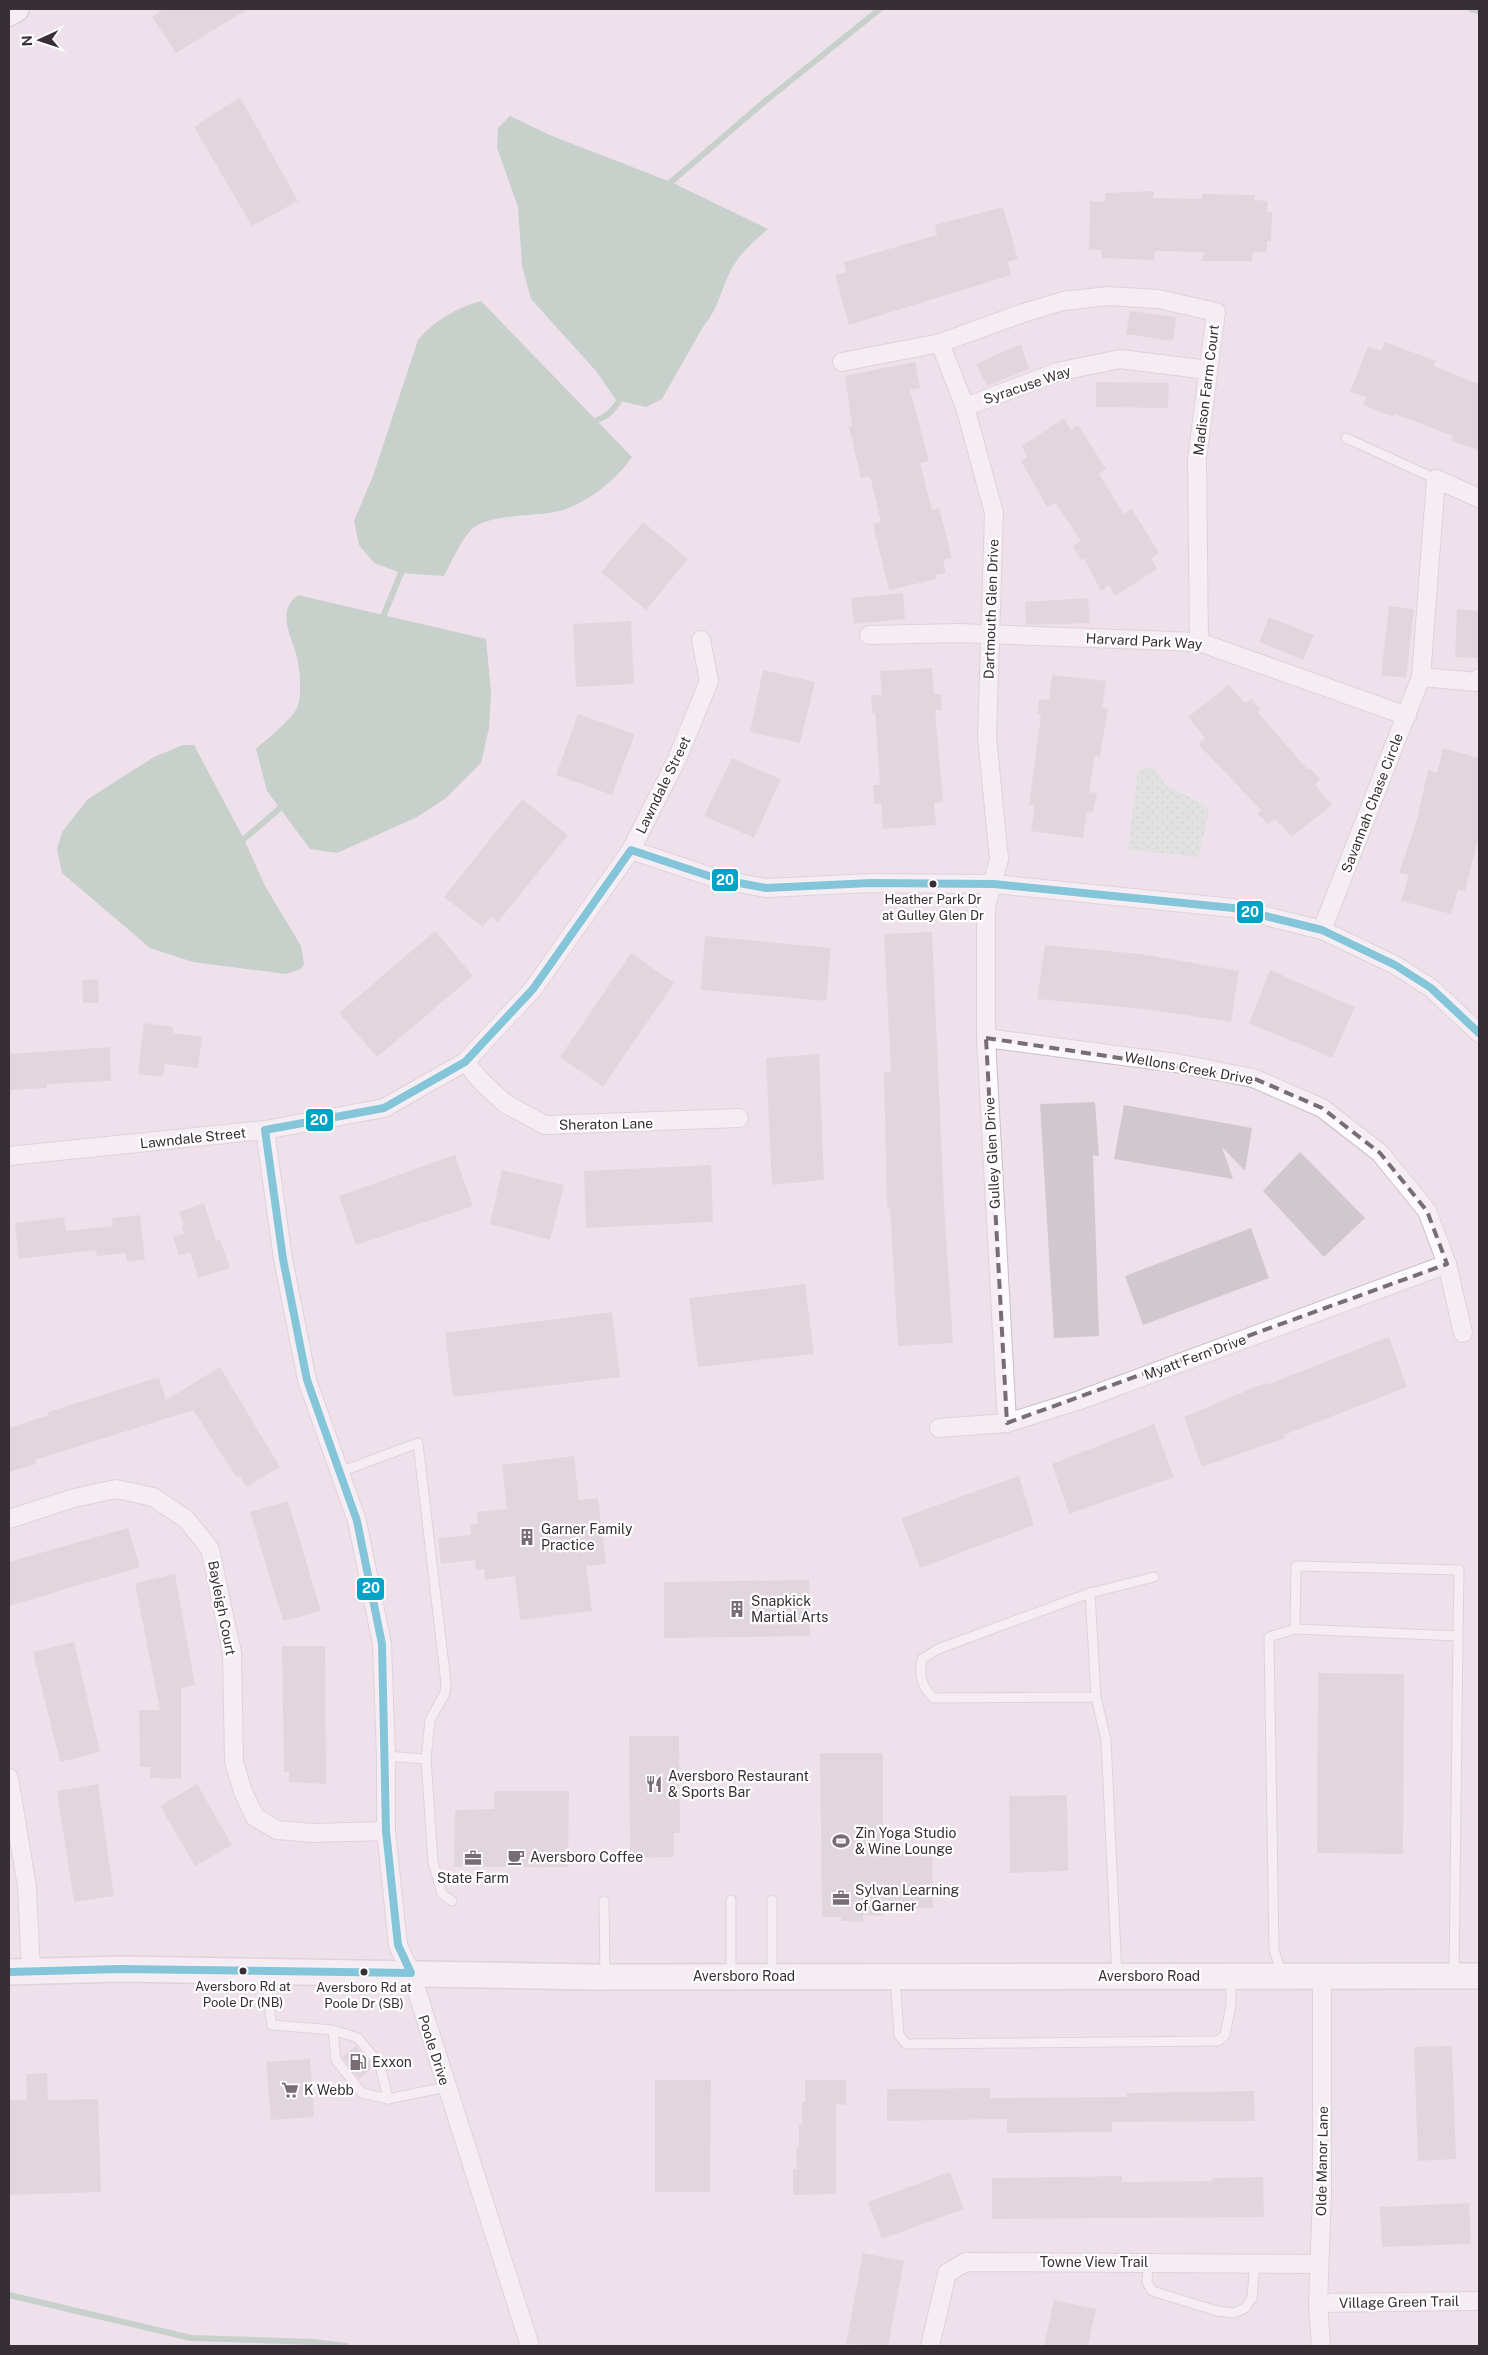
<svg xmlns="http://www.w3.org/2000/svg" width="1488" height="2355" font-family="'Public Sans',sans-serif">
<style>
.park{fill:url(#park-dots)}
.water{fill:#98baa3}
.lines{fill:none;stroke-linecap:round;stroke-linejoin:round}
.stream{stroke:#98baa3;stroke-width:6}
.building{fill:#d1c7ce}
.lane-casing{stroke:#c9bfc7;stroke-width:11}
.street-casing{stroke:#c9bfc7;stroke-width:20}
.secondary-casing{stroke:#c9bfc7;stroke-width:28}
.lane{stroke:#fcfafc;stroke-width:9}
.street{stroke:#fcfafc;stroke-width:18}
.secondary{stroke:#fcfafc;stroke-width:25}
.bus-1-casing{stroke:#fff;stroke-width:11}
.bus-1{stroke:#03a3c6;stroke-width:8}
.marked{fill:none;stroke:#786d75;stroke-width:4;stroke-dasharray:10 6;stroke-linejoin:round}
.bus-dot{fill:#382f36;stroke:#fff;stroke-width:2}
.labels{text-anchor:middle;stroke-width:4.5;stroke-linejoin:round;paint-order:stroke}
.bus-label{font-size:13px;fill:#382f36;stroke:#fff}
.street-label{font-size:14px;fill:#382f36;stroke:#fff}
.poi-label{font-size:14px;fill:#382f36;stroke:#fff;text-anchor:start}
.line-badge{stroke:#fff;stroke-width:2}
.badge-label{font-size:14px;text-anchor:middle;font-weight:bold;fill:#fff}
</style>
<defs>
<pattern id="park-dots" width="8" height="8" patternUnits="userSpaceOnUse" patternTransform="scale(1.25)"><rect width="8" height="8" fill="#d0e0d4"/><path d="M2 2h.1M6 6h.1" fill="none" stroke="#b3c0b7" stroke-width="1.8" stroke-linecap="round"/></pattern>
</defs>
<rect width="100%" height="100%" fill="#eee1eb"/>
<path class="park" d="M1154,768L1167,787L1188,796L1209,809L1199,857L1128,850L1138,769Z"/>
<g class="water">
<path d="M510,116L552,136L671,182L768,229C754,241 740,253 731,270C721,289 718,310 703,327L662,399L646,407L616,400L596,371L531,299L522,266L518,207L497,148L498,128Z"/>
<path d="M481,301L632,457C615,481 589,502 560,511C537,517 488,513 471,530C461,540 451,563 444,576L401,573L374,563L359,545L354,521L373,476L418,340C435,320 456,308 481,301Z"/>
<path d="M298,595L486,639L491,692L489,728L481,763L446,798L417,817L337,853L310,849L267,791L256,749C265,741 293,718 297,708C302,696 300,675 298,662C294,639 274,613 298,595Z"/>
<path d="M183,745H194L244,839L265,886L301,946L304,964L301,969L286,974L193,962L150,948L62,873L57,849L62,832L88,799L154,757Z"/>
</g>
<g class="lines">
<g class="stream">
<path d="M1471,9L1479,11"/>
<path d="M669,189L671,182L764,102L880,9"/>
<path d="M589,424C594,420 599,420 604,417C612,412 620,402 622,394"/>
<path d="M381,622L401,573L406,568"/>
<path d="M236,841L244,839L279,809L284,802"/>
<path d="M9,2295L191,2338L314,2342L346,2346"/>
</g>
</g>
<g class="building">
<path d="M164,9H248L176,53L152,17Z"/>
<path d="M240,97L298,201L252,226L194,127Z"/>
<path d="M1154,191L1153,198L1202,199V194L1255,195V200L1268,201L1267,212H1272L1271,241H1267V252H1253L1252,261H1202L1204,252L1155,251L1154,260L1102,258L1101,250H1089L1090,201L1105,202V193Z"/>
<path d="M1003,207L1018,259L1008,262L1011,275L849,325L835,275L846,272L844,262L937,235L935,225Z"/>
<path d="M1130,311L1176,317L1173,341L1126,334Z"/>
<path d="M1385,342L1436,361L1434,366L1479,384V450L1452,441L1453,436L1395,414L1394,417L1363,405L1366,397L1350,392L1368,346L1381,351Z"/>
<path d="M1021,344L1029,369L987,386L976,364Z"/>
<path d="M915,362L920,388L910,390L929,461L920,463L932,510L939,508L952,558L943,560L946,573L935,575L936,579L889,590L873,524L881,522L870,476L861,478L849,427L852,426L845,376Z"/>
<path d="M1096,382L1169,383L1168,408L1096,407Z"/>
<path d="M1064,418L1071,430L1078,425L1106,469L1099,474L1124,514L1132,509L1159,553L1151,558L1157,569L1115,596L1109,585L1101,591L1084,558L1081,560L1073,546L1081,541L1056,503L1047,507L1021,461L1027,457L1022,446Z"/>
<path d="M643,522L688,559L646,610L601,572Z"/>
<path d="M903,593L905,619L854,624L851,598Z"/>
<path d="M1088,598L1090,623L1026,625L1025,602Z"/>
<path d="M1389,606L1414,609L1406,678L1381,675Z"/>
<path d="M1457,609L1479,611V658L1455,657Z"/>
<path d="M1269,617L1314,635L1303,660L1259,642Z"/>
<path d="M631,621L634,684L576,687L573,624Z"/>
<path d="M932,668L934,694H941L942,710H935L943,802L934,803L936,825L883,829L881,803L874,804L873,785H880L875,713H872L871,695H882L880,671Z"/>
<path d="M763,670L815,682L800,743L750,732Z"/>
<path d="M1052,675L1106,681L1102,708L1108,709L1100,757L1095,756L1089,792L1097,793L1093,813L1087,812L1083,838L1031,831L1035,805H1029L1041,715L1037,714L1039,699L1049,700Z"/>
<path d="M1229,685L1245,703L1252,699L1261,710L1258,712L1308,770L1310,768L1320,779L1315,785L1332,805L1292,837L1275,819L1268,824L1257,813L1261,810L1198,744L1205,738L1188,717Z"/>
<path d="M578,714L635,734L612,795L556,775Z"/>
<path d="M1443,748L1479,758V836L1465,891L1458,890L1451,914L1401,901L1409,875L1399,873L1417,820L1428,770L1437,773Z"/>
<path d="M732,758L781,779L754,838L704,816Z"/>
<path d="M522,799L568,835L498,922L491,916L483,927L444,897Z"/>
<path d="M435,931L473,976L377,1057L339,1013Z"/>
<path d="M932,932L944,1204L953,1343L898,1346L890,1207H887L884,1072H891L884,934Z"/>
<path d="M705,936L831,948L826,1001L701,990Z"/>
<path d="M1045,945L1141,954L1239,971L1231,1022L1145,1009L1037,999Z"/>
<path d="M631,953L674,983L603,1087L560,1057Z"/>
<path d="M1270,970L1355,1007L1332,1058L1249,1023Z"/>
<path d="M98,979L99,1003H83L82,980Z"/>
<path d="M144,1023L173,1027V1033L202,1037L198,1068L165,1064L163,1077L138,1074Z"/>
<path d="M110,1047L111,1081L47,1084V1088L9,1090V1054Z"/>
<path d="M819,1054L824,1180L772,1185L766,1058Z"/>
<path d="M1095,1102L1099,1156L1093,1155L1099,1336L1054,1338L1040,1104Z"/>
<path d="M1124,1105L1252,1128L1245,1171L1222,1147L1233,1179L1114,1159Z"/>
<path d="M1300,1152L1365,1218L1324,1257L1263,1191Z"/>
<path d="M455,1155L473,1206L356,1245L339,1196Z"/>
<path d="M711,1165L713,1222L586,1228L584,1171Z"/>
<path d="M502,1170L564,1185L550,1240L490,1224Z"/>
<path d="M204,1203L216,1241L220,1239L230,1268L198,1278L190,1252L179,1256L173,1237L184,1234L182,1226L184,1225L179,1212Z"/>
<path d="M140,1215L145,1259L127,1262L126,1253L97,1256L96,1250L19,1259L15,1223L64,1217L66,1231L113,1226L112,1218Z"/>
<path d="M1251,1228L1269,1278L1143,1325L1125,1276Z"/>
<path d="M805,1284L814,1354L698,1367L689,1298Z"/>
<path d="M612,1312L620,1377L453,1397L445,1333Z"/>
<path d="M1389,1337L1407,1387L1284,1435L1285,1438L1202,1467L1184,1417L1265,1383L1266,1385Z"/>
<path d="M220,1367L280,1467L246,1487L240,1476L237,1478L193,1410L35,1460L36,1464L9,1472V1428L49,1415L48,1412L159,1377L166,1400Z"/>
<path d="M1154,1424L1174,1477L1069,1514L1052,1464Z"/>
<path d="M574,1456L579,1500L598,1498L606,1564L586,1566L592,1611L520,1620L515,1576L485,1580L484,1569L476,1570L475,1560L441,1564L438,1538L471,1535L470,1525L478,1524L477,1512L507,1509L502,1465Z"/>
<path d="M1019,1476L1034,1525L920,1568L901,1518Z"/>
<path d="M288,1501L321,1611L283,1621L250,1512Z"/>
<path d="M128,1528L140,1567L9,1606V1562Z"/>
<path d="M175,1574L195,1685L181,1688V1779L150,1778V1767H140L139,1710H160L135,1583Z"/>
<path d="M809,1580L810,1636L664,1638V1582Z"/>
<path d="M74,1642L100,1752L60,1762L33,1652Z"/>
<path d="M282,1646H325L326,1784L289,1782V1772H284Z"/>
<path d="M1318,1673L1404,1674L1403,1854L1317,1853Z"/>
<path d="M629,1736H679L680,1833H674V1857L630,1858Z"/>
<path d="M820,1753H883V1849H932L933,1908H883V1916L863,1915V1922L841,1921V1917H822Z"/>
<path d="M98,1784L114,1896L74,1902L57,1791Z"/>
<path d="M197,1784L232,1845L195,1866L160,1806Z"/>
<path d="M494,1791H569L568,1867H454L455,1810L494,1809Z"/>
<path d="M1067,1795L1068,1871L1010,1873L1009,1796Z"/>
<path d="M356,2046L373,2067L359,2079L342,2057Z"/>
<path d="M1452,2046L1456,2159L1418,2161L1414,2047Z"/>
<path d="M310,2059L314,2117L271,2120L266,2062Z"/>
<path d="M47,2073L48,2100L98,2099L101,2192L9,2195V2100H27L26,2074Z"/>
<path d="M655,2080H711L710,2192H655Z"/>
<path d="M805,2080H846V2105L836,2104V2194L793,2195V2169H797L796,2147H799V2124L802,2125V2102H805Z"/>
<path d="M990,2088V2098L1127,2097V2093L1254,2091L1255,2121L1112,2122V2132L1007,2133V2119L887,2121V2089Z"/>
<path d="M950,2172L964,2209L882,2239L868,2202Z"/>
<path d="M1122,2176V2182L1212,2181V2178L1263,2177L1264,2217L992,2219V2178Z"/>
<path d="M1469,2203L1471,2244L1382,2247L1380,2207Z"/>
<path d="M863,2253L904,2261L888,2346L846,2344Z"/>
<path d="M1054,2300L1096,2309L1088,2346H1044Z"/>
</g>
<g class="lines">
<g class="lane-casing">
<g id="lane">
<path d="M1346,438L1436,479"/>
<path d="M340,1472L418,1443L446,1683L445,1693L430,1720L426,1759"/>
<path d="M1090,1593L1154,1577"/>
<path d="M1295,1629L1296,1566L1459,1570L1458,1636"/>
<path d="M1096,1697L1090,1593L938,1649L922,1659C919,1675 921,1687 934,1698L1096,1697L1106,1740L1117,1976"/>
<path d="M386,1756L426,1759L433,1862L442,1894L452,1901"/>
<path d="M604,1901L605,1975"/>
<path d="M267,1973L268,2000L272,2025L333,2030L336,2060L362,2093L388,2099L380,2065L358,2038L333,2030"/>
<path d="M731,1975V1900"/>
<path d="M1282,1975L1274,1950L1269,1637L1295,1629L1458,1636L1454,1975"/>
<path d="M772,1976V1900"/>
<path d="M895,1978L899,2035L906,2044L1218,2041L1225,2035L1231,2005V1978"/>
<path d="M388,2099L446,2087"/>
<path d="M1148,2263L1147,2282L1152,2291L1217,2311L1234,2313L1245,2308L1252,2298L1255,2263"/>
</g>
</g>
<g class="street-casing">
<g id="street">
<path d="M940,343L965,407L994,513L987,737L999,859L986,906V1038L1007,1423"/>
<path d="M842,362L940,343L1023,313L1063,301L1108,296L1158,299L1216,312L1197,459L1199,642"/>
<path d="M965,407L1057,372L1120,359L1208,370"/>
<path d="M869,635L959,633L1199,642L1407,716"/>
<path d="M1421,677L1477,682L1479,678"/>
<path d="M631,850L718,879L766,888L871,883L994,884L1233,908L1322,930L1395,965L1431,988L1479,1033"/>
<path d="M1322,930L1421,677L1436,479L1479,498"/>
<path d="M986,1038L1176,1063L1253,1078L1322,1108L1380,1153L1427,1211L1447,1264L1463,1333"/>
<path d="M465,1062L483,1083L506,1104L545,1125L739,1118"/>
<path d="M265,1130L283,1259L307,1380L357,1521L382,1644L386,1756V1831L398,1945L411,1973L530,2346"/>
<path d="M9,1156L265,1130L384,1108L465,1062L533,989L631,850L677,759L709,681L701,640"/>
<path d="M939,1428L1007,1423L1080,1400L1447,1264"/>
<path d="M9,1519L74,1498L116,1489L153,1497L186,1519L210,1549L232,1653L234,1762L243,1792L255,1817L277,1830L312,1833L386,1831"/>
<path d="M9,1778L27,1887L31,1971"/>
<path d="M1318,2303L1479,2301"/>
<path d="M930,2346L947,2273L966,2262L1319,2264"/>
<path d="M1321,2346L1318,2303L1322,2196V1976"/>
</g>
</g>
<g class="secondary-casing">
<g id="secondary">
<path d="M9,13L16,9"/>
<path d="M9,1972L120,1969L594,1977L1479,1976"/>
</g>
</g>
<use href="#lane" class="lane"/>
<use href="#street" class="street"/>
<use href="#secondary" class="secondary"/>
<g class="bus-1-casing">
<path id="bus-1" d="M9,1972L120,1969L411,1973L398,1945L386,1831L382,1644L357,1521L307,1380L283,1259L265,1130L384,1108L465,1062L533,989L631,850L718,879L766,888L871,883L994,884L1233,908L1322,930L1395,965L1431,988L1479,1033"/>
</g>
<use href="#bus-1" class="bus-1"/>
</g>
<path d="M0 0H1488V2355H0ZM986,1038L1253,1078L1322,1108L1380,1153L1427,1211L1447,1264L1007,1423Z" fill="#eee1eb" fill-opacity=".55" fill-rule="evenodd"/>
<path class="marked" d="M986,1038L1253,1078L1322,1108L1380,1153L1427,1211L1447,1264L1007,1423Z"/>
<defs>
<g id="building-bare" transform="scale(1.35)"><path d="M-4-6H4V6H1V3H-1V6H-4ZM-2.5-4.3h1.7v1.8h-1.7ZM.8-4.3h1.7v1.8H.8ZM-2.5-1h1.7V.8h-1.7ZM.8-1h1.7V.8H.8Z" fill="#786d75" stroke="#fff" stroke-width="2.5" paint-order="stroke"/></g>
<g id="restaurant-bare" transform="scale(1.35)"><path d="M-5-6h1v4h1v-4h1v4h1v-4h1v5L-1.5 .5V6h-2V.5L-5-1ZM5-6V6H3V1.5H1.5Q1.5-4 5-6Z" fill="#786d75" stroke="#fff" stroke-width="2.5" paint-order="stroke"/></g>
<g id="stadium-bare" transform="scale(1.35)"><path d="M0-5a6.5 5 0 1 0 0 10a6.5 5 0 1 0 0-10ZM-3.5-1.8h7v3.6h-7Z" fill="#786d75" stroke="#fff" stroke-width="2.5" paint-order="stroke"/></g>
<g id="cafe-bare" transform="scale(1.35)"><path d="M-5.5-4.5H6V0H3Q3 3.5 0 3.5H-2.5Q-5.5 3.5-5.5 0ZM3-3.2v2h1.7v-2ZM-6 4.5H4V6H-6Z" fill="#786d75" stroke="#fff" stroke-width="2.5" paint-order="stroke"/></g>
<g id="office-bare" transform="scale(1.35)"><path d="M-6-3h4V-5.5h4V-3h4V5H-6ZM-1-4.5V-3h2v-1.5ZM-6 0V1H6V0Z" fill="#786d75" stroke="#fff" stroke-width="2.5" paint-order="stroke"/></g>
<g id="fuel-bare" transform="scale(1.35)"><path d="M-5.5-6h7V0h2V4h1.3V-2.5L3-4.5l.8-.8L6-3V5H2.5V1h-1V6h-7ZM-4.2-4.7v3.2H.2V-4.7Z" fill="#786d75" stroke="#fff" stroke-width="2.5" paint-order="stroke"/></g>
<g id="supermarket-bare" transform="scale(1.35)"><path d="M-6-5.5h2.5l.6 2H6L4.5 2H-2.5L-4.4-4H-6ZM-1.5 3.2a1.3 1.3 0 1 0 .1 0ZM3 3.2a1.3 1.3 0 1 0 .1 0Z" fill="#786d75" stroke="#fff" stroke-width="2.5" paint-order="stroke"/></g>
</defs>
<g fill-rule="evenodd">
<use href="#building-bare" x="527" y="1537"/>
<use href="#building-bare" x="737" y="1609"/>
<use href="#restaurant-bare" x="654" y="1784"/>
<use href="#stadium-bare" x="841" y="1841"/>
<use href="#cafe-bare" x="516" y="1857"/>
<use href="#office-bare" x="473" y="1858"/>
<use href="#office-bare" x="841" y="1898"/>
<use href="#fuel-bare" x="358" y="2062"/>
<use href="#supermarket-bare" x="290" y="2090"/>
</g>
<g class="bus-dot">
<circle cx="933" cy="884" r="4.5"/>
<circle cx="243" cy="1971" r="4.5"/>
<circle cx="364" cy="1972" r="4.5"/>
</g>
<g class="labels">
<g class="bus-label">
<text x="933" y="904">Heather Park Dr<tspan x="933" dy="16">at Gulley Glen Dr</tspan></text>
<text x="243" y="1991">Aversboro Rd at<tspan x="243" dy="16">Poole Dr (NB)</tspan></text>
<text x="364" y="1992">Aversboro Rd at<tspan x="364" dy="16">Poole Dr (SB)</tspan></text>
</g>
<g class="street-label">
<text transform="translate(1027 385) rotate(-19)" y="5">Syracuse Way</text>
<text transform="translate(1206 390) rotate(-83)" y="5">Madison Farm Court</text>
<text transform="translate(991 609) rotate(-88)" y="5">Dartmouth Glen Drive</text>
<text transform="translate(1144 641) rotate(3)" y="5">Harvard Park Way</text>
<text transform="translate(663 785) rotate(-64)" y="5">Lawndale Street</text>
<text transform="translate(1372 803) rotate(-69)" y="5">Savannah Chase Circle</text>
<text transform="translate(1189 1068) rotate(10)" y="5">Wellons Creek Drive</text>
<text transform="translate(606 1124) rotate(-1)" y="5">Sheraton Lane</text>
<text transform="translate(193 1138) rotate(-6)" y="5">Lawndale Street</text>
<text transform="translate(992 1153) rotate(-93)" y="5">Gulley Glen Drive</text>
<text transform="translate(1195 1357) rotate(-20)" y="5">Myatt Fern Drive</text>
<text transform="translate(222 1608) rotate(79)" y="5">Bayleigh Court</text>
<text x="744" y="1981">Aversboro Road</text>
<text x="1149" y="1981">Aversboro Road</text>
<text transform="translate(434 2050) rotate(72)" y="5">Poole Drive</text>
<text transform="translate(1322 2161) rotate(-89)" y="5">Olde Manor Lane</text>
<text x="1094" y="2267">Towne View Trail</text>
<text transform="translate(1399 2302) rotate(-1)" y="5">Village Green Trail</text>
</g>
<g class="poi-label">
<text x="541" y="1534">Garner Family<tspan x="541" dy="16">Practice</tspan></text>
<text x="751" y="1606">Snapkick<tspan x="751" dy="16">Martial Arts</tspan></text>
<text x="668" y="1781">Aversboro Restaurant<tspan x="668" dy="16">&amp; Sports Bar</tspan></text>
<text x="855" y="1838">Zin Yoga Studio<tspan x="855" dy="16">&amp; Wine Lounge</tspan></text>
<text x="530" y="1862">Aversboro Coffee</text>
<text x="473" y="1883" text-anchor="middle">State Farm</text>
<text x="855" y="1895">Sylvan Learning<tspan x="855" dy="16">of Garner</tspan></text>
<text x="372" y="2067">Exxon</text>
<text x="304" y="2095">K Webb</text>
</g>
</g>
<g class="line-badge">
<rect x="711" y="868" width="28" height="24" rx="5" fill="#03a3c6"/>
<rect x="1236" y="900" width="28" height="24" rx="5" fill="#03a3c6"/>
<rect x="305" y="1108" width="29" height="24" rx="5" fill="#03a3c6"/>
<rect x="356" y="1577" width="29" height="24" rx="5" fill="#03a3c6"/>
</g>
<g class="badge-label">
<text x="725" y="885">20</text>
<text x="1250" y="917">20</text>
<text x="319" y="1125">20</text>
<text x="371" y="1593">20</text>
</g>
<rect width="1488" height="2355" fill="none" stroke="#382f36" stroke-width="20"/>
<g transform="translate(40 40) rotate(267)" stroke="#ffffff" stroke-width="4" paint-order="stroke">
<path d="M0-4L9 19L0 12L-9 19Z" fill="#382f36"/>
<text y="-8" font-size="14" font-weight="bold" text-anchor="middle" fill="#382f36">N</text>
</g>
</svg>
